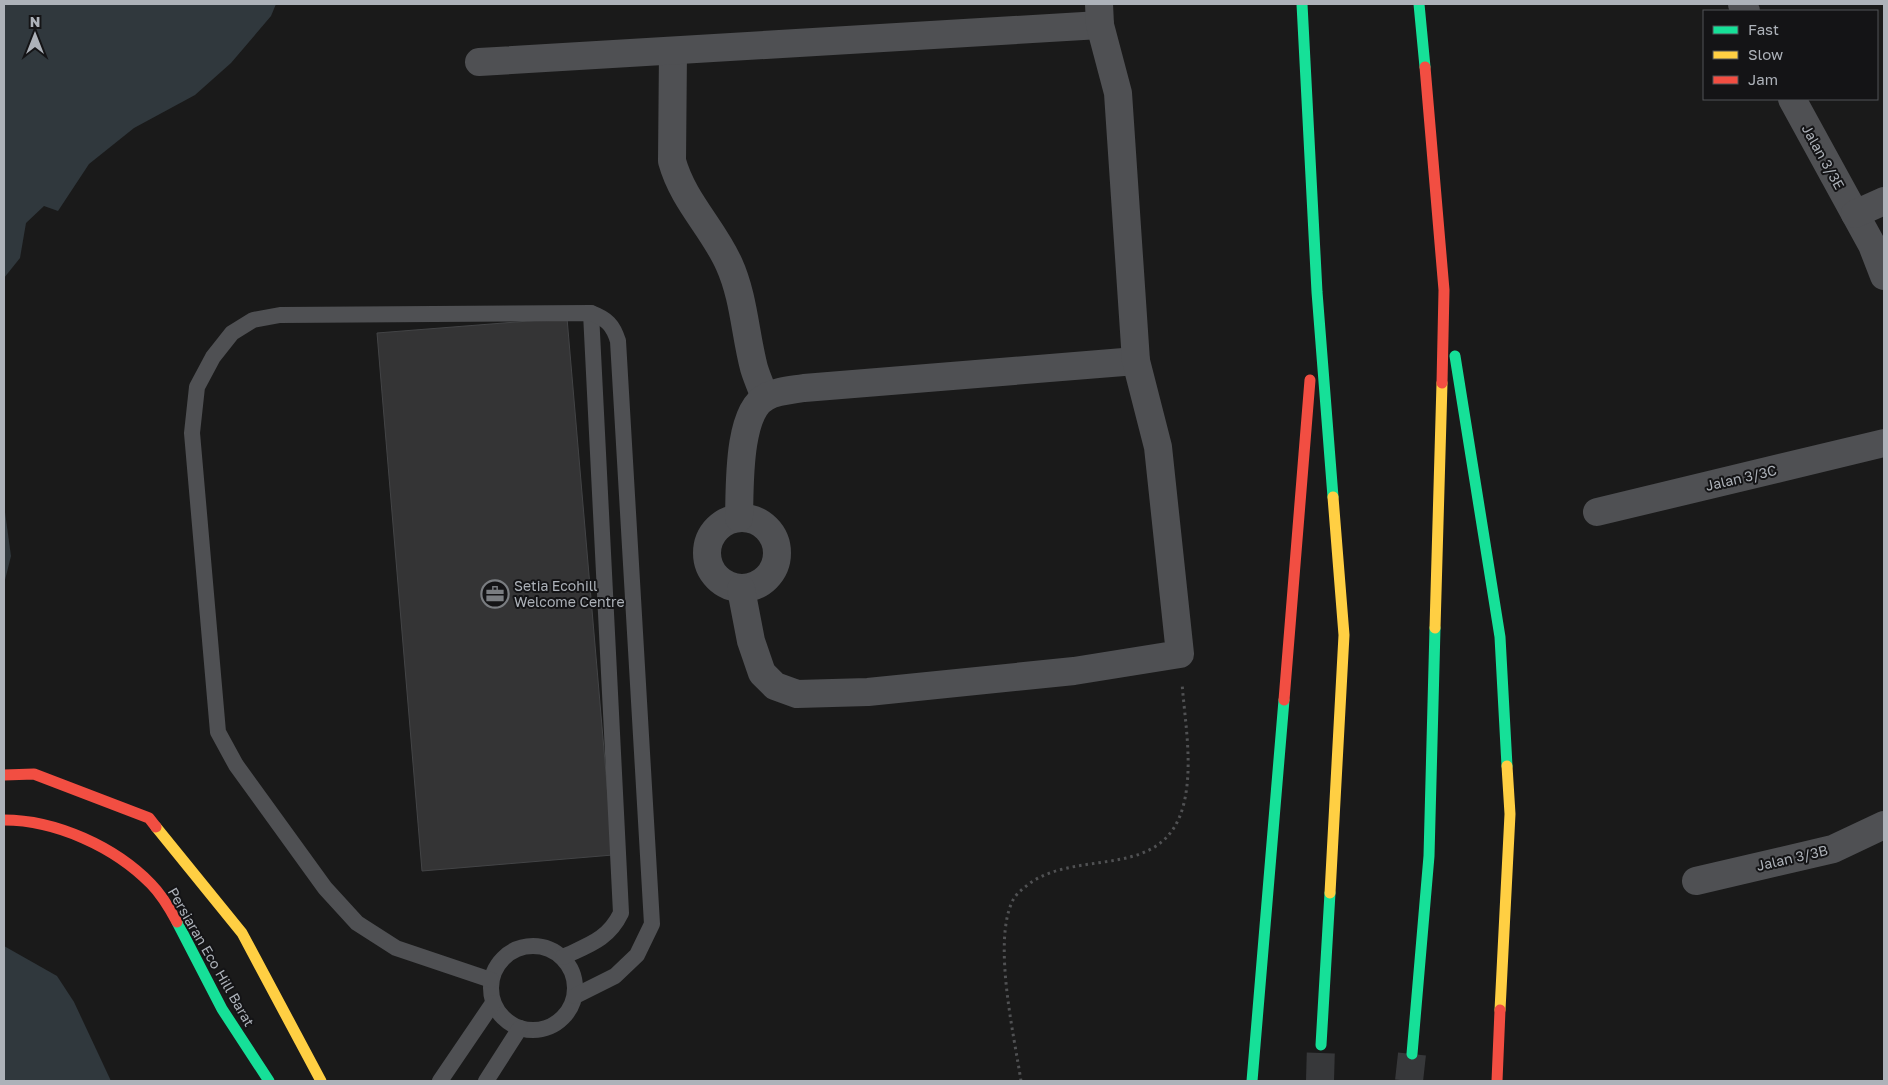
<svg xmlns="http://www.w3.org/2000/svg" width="1888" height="1085" font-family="'Golos Text',sans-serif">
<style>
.water{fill:#30383d}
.building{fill:#343435;stroke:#434446}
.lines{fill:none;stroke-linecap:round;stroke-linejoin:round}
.secondary-tunnel{stroke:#37383a;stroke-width:28;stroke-dasharray:28 14;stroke-linecap:butt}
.path{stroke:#505153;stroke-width:3;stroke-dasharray:2.5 4;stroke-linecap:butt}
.lane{stroke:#4f5053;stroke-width:16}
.street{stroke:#4f5053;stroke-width:28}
.fast{stroke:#16e098;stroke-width:11}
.slow{stroke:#ffcf43;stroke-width:11}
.jam{stroke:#f24e42;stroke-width:11}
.labels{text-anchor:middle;stroke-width:4;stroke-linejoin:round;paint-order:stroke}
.street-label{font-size:14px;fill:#adb2b9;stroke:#141416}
.poi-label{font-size:14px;fill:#adb2b9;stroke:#141416;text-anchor:start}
</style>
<rect width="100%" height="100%" fill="#1a1a1a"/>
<g class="water">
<path d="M4,4H276L271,16L231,63L195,95L134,128L89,164L58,211L44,206L26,223L20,258L4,278Z"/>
<path d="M4,505L11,556L4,584Z"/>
<path d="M4,946L57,976L74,1002L111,1081H4Z"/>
</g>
<path class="building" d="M567,318L613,855L422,871L377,333Z"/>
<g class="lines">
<g class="secondary-tunnel">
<path d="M1320,1081L1321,1045"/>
<path d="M1409,1081L1412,1054"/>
</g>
<path class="path" d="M1021,1081C1014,1035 993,944 1012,902C1016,893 1023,889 1030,883C1081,848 1165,882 1184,803C1193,765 1185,722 1182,683"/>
<g class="lane">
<circle cx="533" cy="988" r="42"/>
<path d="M563,957C588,945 608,940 621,913L591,313"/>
<path d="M491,980L396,948L357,923L325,888L236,765L218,732L192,433L197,387L213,357L232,333L253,320L280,315L591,313C607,319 613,325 618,341L652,924L637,955L615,976L575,996"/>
<path d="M440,1081L493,1003"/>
<path d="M486,1081L520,1028"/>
</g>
<g class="street">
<path d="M1742,4L1746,11"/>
<path d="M673,51L672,161C683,201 713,228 729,264C744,297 745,334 754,368C757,378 761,387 765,397"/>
<path d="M479,62L1100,25"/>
<path d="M1792,99L1872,245L1884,276"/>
<path d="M1855,214L1884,201"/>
<path d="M1597,512L1884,443"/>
<circle cx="742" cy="553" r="35"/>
<path d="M739,518C740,490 737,412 766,397C776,391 792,390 804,388L1136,361"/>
<path d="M741,589L751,641L762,673L775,686L797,694L868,692L1074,671L1180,654L1158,447L1136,361L1118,93L1100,25L1099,4"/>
<path d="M1696,881L1833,849L1884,825"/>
</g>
<g class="fast">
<path d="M1302,4L1317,292L1333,497"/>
<path d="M1419,4L1425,67"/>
<path d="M1455,356L1500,637L1507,766"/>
<path d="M177,922L222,1009L269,1081"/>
<path d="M1321,1045L1330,893"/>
<path d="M1412,1054L1429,856L1435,628"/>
<path d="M1252,1081L1284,700"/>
</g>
<g class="slow">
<path d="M1435,628L1442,383"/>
<path d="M156,827L242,933L321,1081"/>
<path d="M1330,893L1344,635L1333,497"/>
<path d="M1500,1010L1510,814L1507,766"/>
</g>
<g class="jam">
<path d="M1425,67L1444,290L1442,383"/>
<path d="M1284,700L1310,380"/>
<path d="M4,775L34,774L149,818L156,827"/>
<path d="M4,820C56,820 115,847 151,884C162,895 170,909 177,922"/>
<path d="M1497,1081L1500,1010"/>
</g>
</g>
<defs>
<g id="office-ring" transform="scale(1.4375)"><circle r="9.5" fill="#141416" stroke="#7a7d81" stroke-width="1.5"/><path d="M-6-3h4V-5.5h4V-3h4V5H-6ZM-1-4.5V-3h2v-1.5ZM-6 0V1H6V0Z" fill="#7a7d81"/></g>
</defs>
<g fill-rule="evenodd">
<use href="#office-ring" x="495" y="594"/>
</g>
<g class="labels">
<g class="street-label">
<text transform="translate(1823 157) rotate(61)" y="5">Jalan 3/3E</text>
<text transform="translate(1741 478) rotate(-13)" y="5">Jalan 3/3C</text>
<text transform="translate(1792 858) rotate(-13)" y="5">Jalan 3/3B</text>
<text transform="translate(211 957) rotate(60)" y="5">Persiaran Eco Hill Barat</text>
</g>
<g class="poi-label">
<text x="514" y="591">Setia Ecohill<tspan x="514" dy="16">Welcome Centre</tspan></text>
</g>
</g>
<rect width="1888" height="1085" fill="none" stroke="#adb2b9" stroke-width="10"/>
<rect x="1703" y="10" width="175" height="90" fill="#141416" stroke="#515357"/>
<rect x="1713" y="26" width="25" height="8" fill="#16e098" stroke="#515357"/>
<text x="1748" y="35" font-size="15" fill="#adb2b9">Fast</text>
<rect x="1713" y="51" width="25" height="8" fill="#ffcf43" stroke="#515357"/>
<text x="1748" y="60" font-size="15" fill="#adb2b9">Slow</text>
<rect x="1713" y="76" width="25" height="8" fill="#f24e42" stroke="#515357"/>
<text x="1748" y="85" font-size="15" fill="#adb2b9">Jam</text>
<g transform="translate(35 35)" stroke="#141416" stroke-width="4" paint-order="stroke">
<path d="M0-4L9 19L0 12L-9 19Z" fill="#adb2b9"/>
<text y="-8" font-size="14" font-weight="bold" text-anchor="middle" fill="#adb2b9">N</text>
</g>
</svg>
